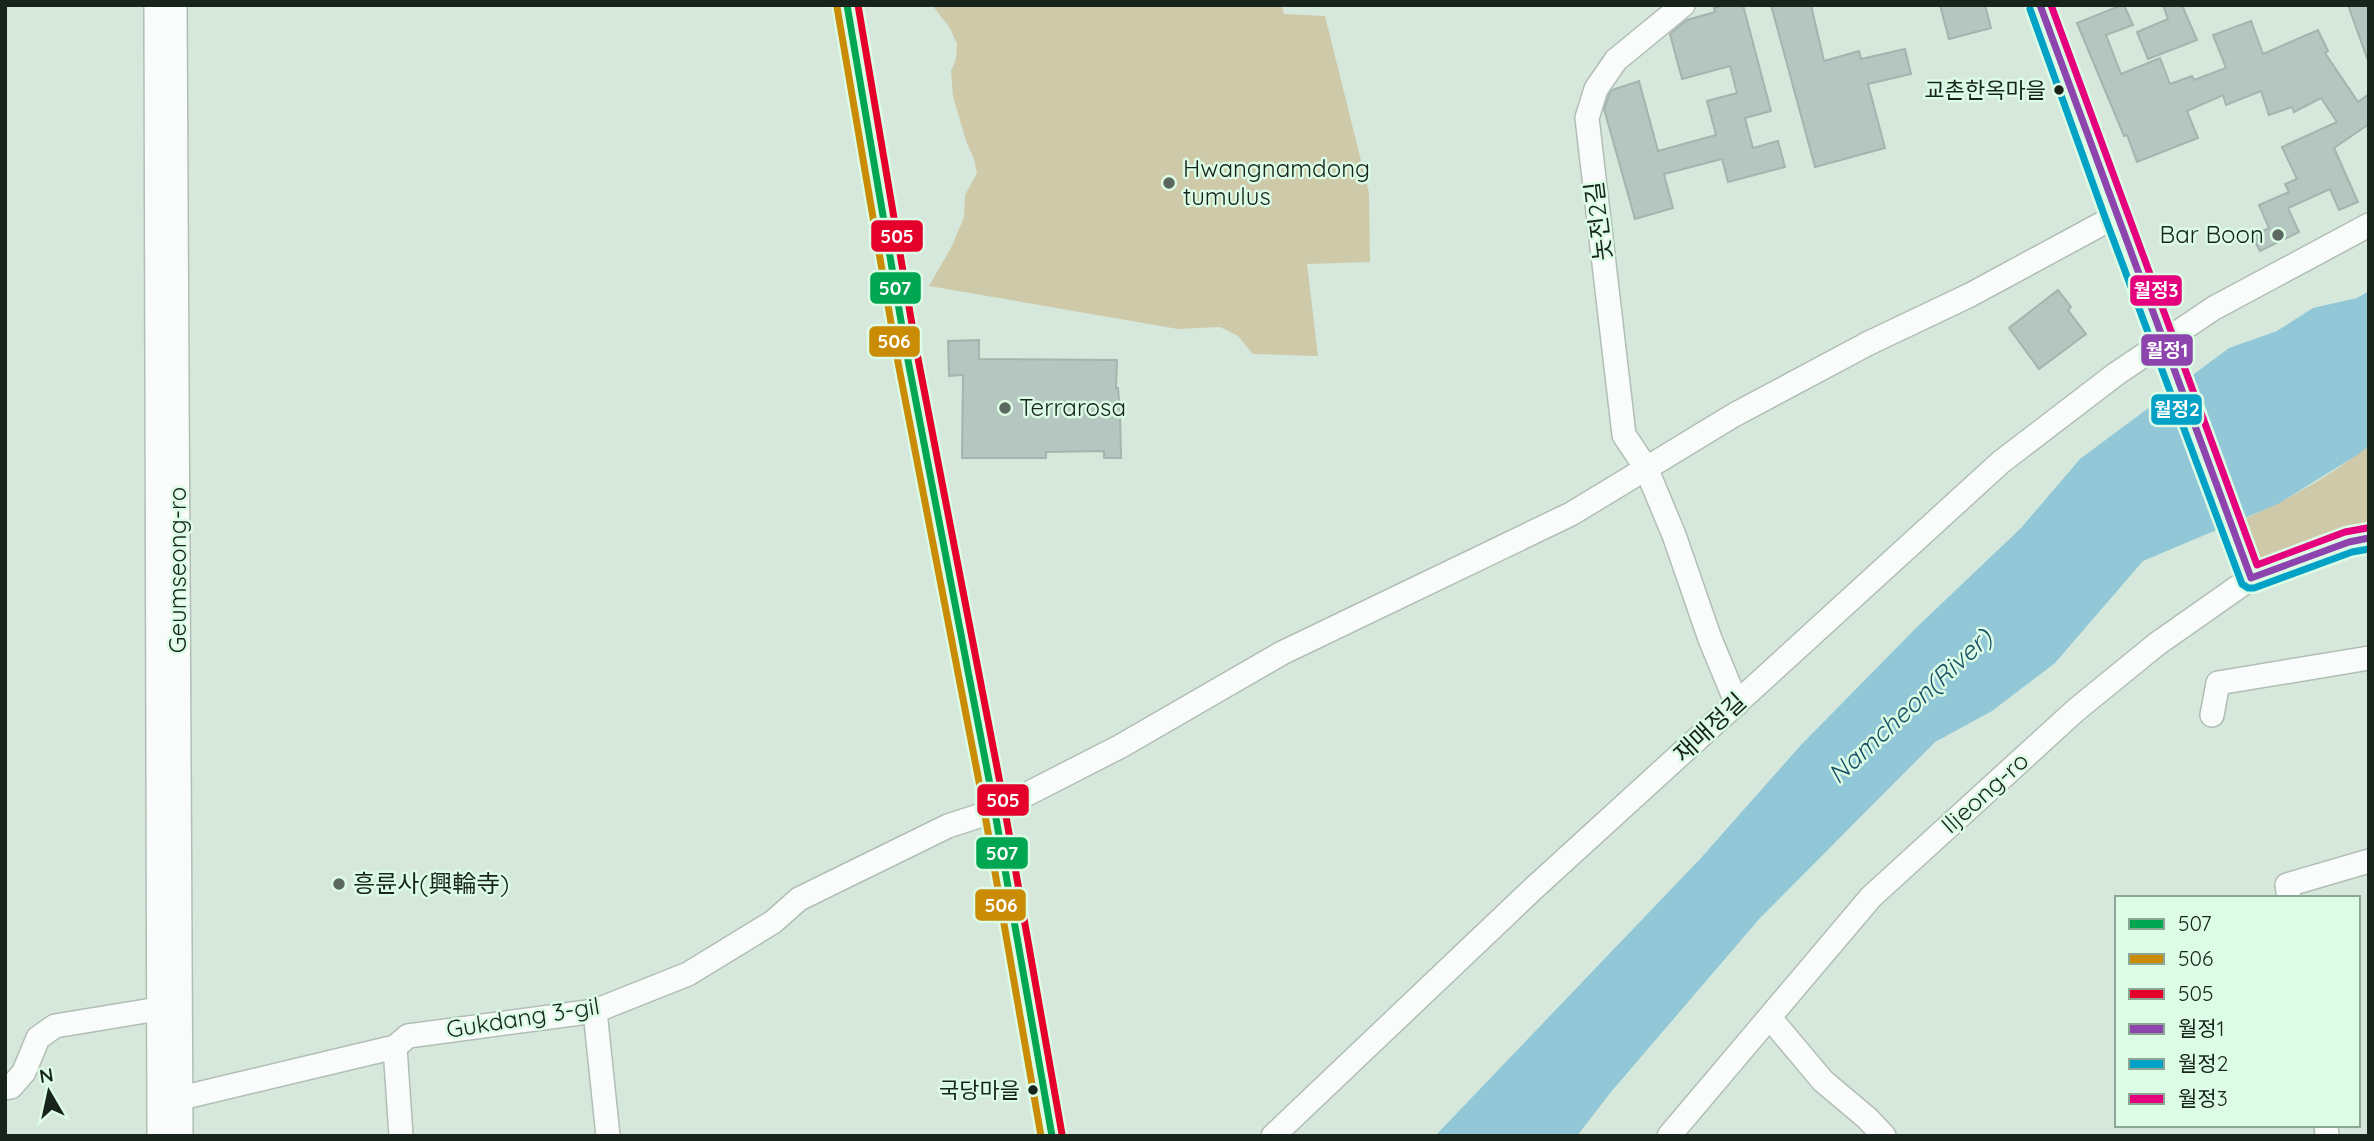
<svg xmlns="http://www.w3.org/2000/svg" width="2374" height="1141" font-family="Quicksand,'Noto Sans KR',sans-serif">
<style>
.green{fill:#cdc9a9}
.water{fill:#91c7d6}
.building{fill:#b5c5bf;stroke:#a4b4ae;stroke-width:2}
.lines{fill:none;stroke-linecap:round;stroke-linejoin:round}
.minor-casing{stroke:#b1beb5;stroke-width:26}
.major-casing{stroke:#b1beb5;stroke-width:32}
.minor{stroke:#f9fcfa;stroke-width:23}
.major{stroke:#f9fcfa;stroke-width:28}
.bus-1-casing{stroke:#dcfce6;stroke-width:12}
.bus-2-casing{stroke:#dcfce6;stroke-width:12}
.bus-3-casing{stroke:#dcfce6;stroke-width:12}
.bus-4-casing{stroke:#dcfce6;stroke-width:12}
.bus-5-casing{stroke:#dcfce6;stroke-width:12}
.bus-6-casing{stroke:#dcfce6;stroke-width:12}
.bus-1{stroke:#00a651;stroke-width:7}
.bus-2{stroke:#ca8c05;stroke-width:7}
.bus-3{stroke:#e4002b;stroke-width:7}
.bus-4{stroke:#8e44ad;stroke-width:7}
.bus-5{stroke:#01a2c5;stroke-width:7}
.bus-6{stroke:#e5007d;stroke-width:7}
.bus-dot{fill:#17231b;stroke:#dcfce6;stroke-width:2.5}
.poi-dot{fill:#5a685f;stroke:#dcfce6;stroke-width:2.5}
.labels{text-anchor:middle;stroke-width:5;stroke-linejoin:round;paint-order:stroke}
.bus-label{font-size:22px;fill:#17231b;stroke:#dcfce6;text-anchor:end}
.poi-label{font-size:24px;fill:#17231b;stroke:#dcfce6;text-anchor:start}
.street-label{font-size:24px;fill:#17231b;stroke:#dcfce6}
.water-label{font-size:26px;font-style:italic;fill:#185266;stroke:#dcfce6}
.line-badge{stroke:#dcfce6;stroke-width:2.5}
.badge-label{font-size:19px;text-anchor:middle;font-weight:bold;fill:#fff}
</style>
<rect width="100%" height="100%" fill="#d6e8dc"/>
<g class="green">
<path d="M932,5H1282L1284,14L1325,16L1369,193L1370,262L1307,264L1318,356L1253,354L1238,336L1220,327L1178,329L929,286L952,246L964,217L965,195L977,173L974,159L966,141L953,96L951,71L956,59L957,44L950,28Z"/>
<path d="M2369,445V538L2251,578L2231,525C2279,504 2328,479 2369,445Z"/>
</g>
<path class="water" d="M2369,291V446L2357,455L2278,504L2143,561L2055,663L1992,711L1935,742L1760,918L1611,1092L1577,1136H1435L1700,859L1801,745L1917,627L2021,528L2080,459L2229,348L2277,331L2313,308L2357,298Z"/>
<g class="building">
<path d="M1724,5H1743L1771,111L1745,118L1753,148L1778,141L1785,167L1728,182L1722,159L1664,174L1673,208L1635,219L1604,109L1609,95L1612,90L1639,81L1658,151L1716,135L1707,101L1737,93L1730,66L1682,79L1670,34L1687,20L1715,12L1714,8Z"/>
<path d="M1771,5H1811L1824,61L1859,51L1861,59L1905,49L1911,74L1868,84L1885,148L1815,167Z"/>
<path d="M1940,5H1985L1991,28L1949,39Z"/>
<path d="M2122,5H2124L2133,25L2106,35L2121,74L2160,58L2170,84L2192,76L2194,80L2226,68L2213,35L2251,21L2263,54L2318,30L2328,51L2325,53L2358,102L2369,94V124L2334,148L2358,202L2339,210L2330,189L2288,208L2299,232L2260,251L2252,236L2269,228L2259,205L2289,192L2285,184L2297,179L2282,147L2337,122L2321,98L2294,112L2292,107L2269,115L2261,91L2226,105L2223,95L2187,111L2198,138L2137,162L2127,135L2124,136L2077,23Z"/>
<path d="M2163,5H2182L2197,40L2148,59L2137,32L2168,19Z"/>
<path d="M2348,5H2369V58H2367Z"/>
<path d="M2058,290L2071,307L2068,310L2086,334L2039,369L2009,328Z"/>
<path d="M979,340V359L1117,360L1116,388H1118L1120,412L1121,458H1104V451L1046,452V458H962L963,375L949,376L948,341Z"/>
</g>
<g class="lines">
<g class="minor-casing">
<g id="minor">
<path d="M156,5L159,1136"/>
<path d="M175,5L181,1136"/>
<path d="M1683,5L1616,60L1596,89L1587,118L1624,435L1646,468L1674,535L1710,639L1737,704"/>
<path d="M2040,5L2116,216L2251,578"/>
<path d="M2212,715L2218,683L2369,658"/>
<path d="M2289,898L2287,885L2369,861"/>
<path d="M595,1011L608,1136"/>
<path d="M1770,1018L1823,1081L1867,1118L1884,1136"/>
<path d="M395,1047L401,1136"/>
<path d="M5,1088L11,1087L24,1072L38,1038L55,1026L158,1009"/>
<path d="M181,1098L395,1047L408,1036L595,1011L688,974L773,922L799,899L948,826L994,811L1121,746L1282,653L1571,514L1734,415L1869,343L1970,295L2116,216"/>
<path d="M2326,1125L2327,1136"/>
<path d="M1273,1136L1534,888L2001,462L2116,374L2214,308L2369,225"/>
<path d="M1669,1136L1871,897L2076,710L2157,644L2251,578L2349,542L2369,538"/>
</g>
</g>
<g class="major-casing">
<path id="major" d="M847,5L906,350L991,790L1052,1136"/>
</g>
<use href="#minor" class="minor"/>
<use href="#major" class="major"/>
<g class="bus-1-casing">
<path id="bus-1" d="M847,5L906,350L991,790L1052,1136"/>
</g>
<g class="bus-2-casing">
<path id="bus-2" d="M837,7L896,352L981,792L1041,1136"/>
</g>
<g class="bus-3-casing">
<path id="bus-3" d="M858,5L916,348L1001,788L1062,1134"/>
</g>
<g class="bus-4-casing">
<path id="bus-4" d="M2040,5L2251,578L2349,542L2369,538"/>
</g>
<g class="bus-5-casing">
<path id="bus-5" d="M2030,9L2106,220L2242,584L2248,588H2254L2352,552L2369,549"/>
</g>
<g class="bus-6-casing">
<path id="bus-6" d="M2051,5L2257,565L2345,532L2367,528"/>
</g>
<use href="#bus-1" class="bus-1"/>
<use href="#bus-2" class="bus-2"/>
<use href="#bus-3" class="bus-3"/>
<use href="#bus-4" class="bus-4"/>
<use href="#bus-5" class="bus-5"/>
<use href="#bus-6" class="bus-6"/>
</g>
<g class="bus-dot">
<circle cx="2059" cy="90" r="6"/>
<circle cx="1033" cy="1090" r="6"/>
</g>
<g class="poi-dot">
<circle cx="1169" cy="183" r="7"/>
<circle cx="2278" cy="235" r="7"/>
<circle cx="1005" cy="408" r="7"/>
<circle cx="339" cy="884" r="7"/>
</g>
<g class="labels">
<g class="bus-label">
<text x="2046" y="98">교촌한옥마을</text>
<text x="1020" y="1098">국당마을</text>
</g>
<g class="poi-label">
<text x="1183" y="177">Hwangnamdong<tspan x="1183" dy="28">tumulus</tspan></text>
<text x="2264" y="243" text-anchor="end">Bar Boon</text>
<text x="1019" y="416">Terrarosa</text>
<text x="353" y="892">흥륜사(興輪寺)</text>
</g>
<g class="street-label">
<text transform="translate(1599 221) rotate(-97)" y="8">놋전2길</text>
<text transform="translate(178 570) rotate(-90)" y="8">Geumseong-ro</text>
<text transform="translate(1710 728) rotate(-43)" y="8">재매정길</text>
<text transform="translate(1985 793) rotate(-42)" y="8">Iljeong-ro</text>
<text transform="translate(523 1018) rotate(-9)" y="8">Gukdang 3-gil</text>
</g>
<g class="water-label">
<text transform="translate(1910 706) rotate(-43)" y="9">Namcheon(River)</text>
</g>
</g>
<g class="line-badge">
<rect x="870" y="219" width="54" height="34" rx="7" fill="#e4002b"/>
<rect x="869" y="271" width="53" height="34" rx="7" fill="#00a651"/>
<rect x="2129" y="274" width="54" height="33" rx="7" fill="#e5007d"/>
<rect x="868" y="325" width="53" height="33" rx="7" fill="#ca8c05"/>
<rect x="2140" y="333" width="54" height="34" rx="7" fill="#8e44ad"/>
<rect x="2150" y="393" width="53" height="33" rx="7" fill="#01a2c5"/>
<rect x="976" y="783" width="54" height="34" rx="7" fill="#e4002b"/>
<rect x="975" y="836" width="54" height="34" rx="7" fill="#00a651"/>
<rect x="974" y="888" width="53" height="34" rx="7" fill="#ca8c05"/>
</g>
<g class="badge-label">
<text x="897" y="243">505</text>
<text x="895" y="295">507</text>
<text x="2156" y="297">월정3</text>
<text x="894" y="348">506</text>
<text x="2167" y="357">월정1</text>
<text x="2177" y="416">월정2</text>
<text x="1003" y="807">505</text>
<text x="1002" y="860">507</text>
<text x="1001" y="912">506</text>
</g>
<rect width="2374" height="1141" fill="none" stroke="#17231b" stroke-width="14"/>
<rect x="2115" y="896" width="245" height="231" fill="#dcfce6" stroke="#8da595" stroke-width="2"/>
<rect x="2129" y="919" width="35" height="10" fill="#00a651" stroke="#8da595" stroke-width="2"/>
<text x="2178" y="931" font-size="21" fill="#17231b">507</text>
<rect x="2129" y="954" width="35" height="10" fill="#ca8c05" stroke="#8da595" stroke-width="2"/>
<text x="2178" y="966" font-size="21" fill="#17231b">506</text>
<rect x="2129" y="989" width="35" height="10" fill="#e4002b" stroke="#8da595" stroke-width="2"/>
<text x="2178" y="1001" font-size="21" fill="#17231b">505</text>
<rect x="2129" y="1024" width="35" height="10" fill="#8e44ad" stroke="#8da595" stroke-width="2"/>
<text x="2178" y="1036" font-size="21" fill="#17231b">월정1</text>
<rect x="2129" y="1059" width="35" height="10" fill="#01a2c5" stroke="#8da595" stroke-width="2"/>
<text x="2178" y="1071" font-size="21" fill="#17231b">월정2</text>
<rect x="2129" y="1094" width="35" height="10" fill="#e5007d" stroke="#8da595" stroke-width="2"/>
<text x="2178" y="1106" font-size="21" fill="#17231b">월정3</text>
<g transform="translate(49 1092) rotate(351)" stroke="#dcfce6" stroke-width="5" paint-order="stroke">
<path d="M0-5L12 26L0 18L-12 26Z" fill="#17231b"/>
<text y="-10" font-size="19" font-weight="bold" text-anchor="middle" fill="#17231b">N</text>
</g>
</svg>
